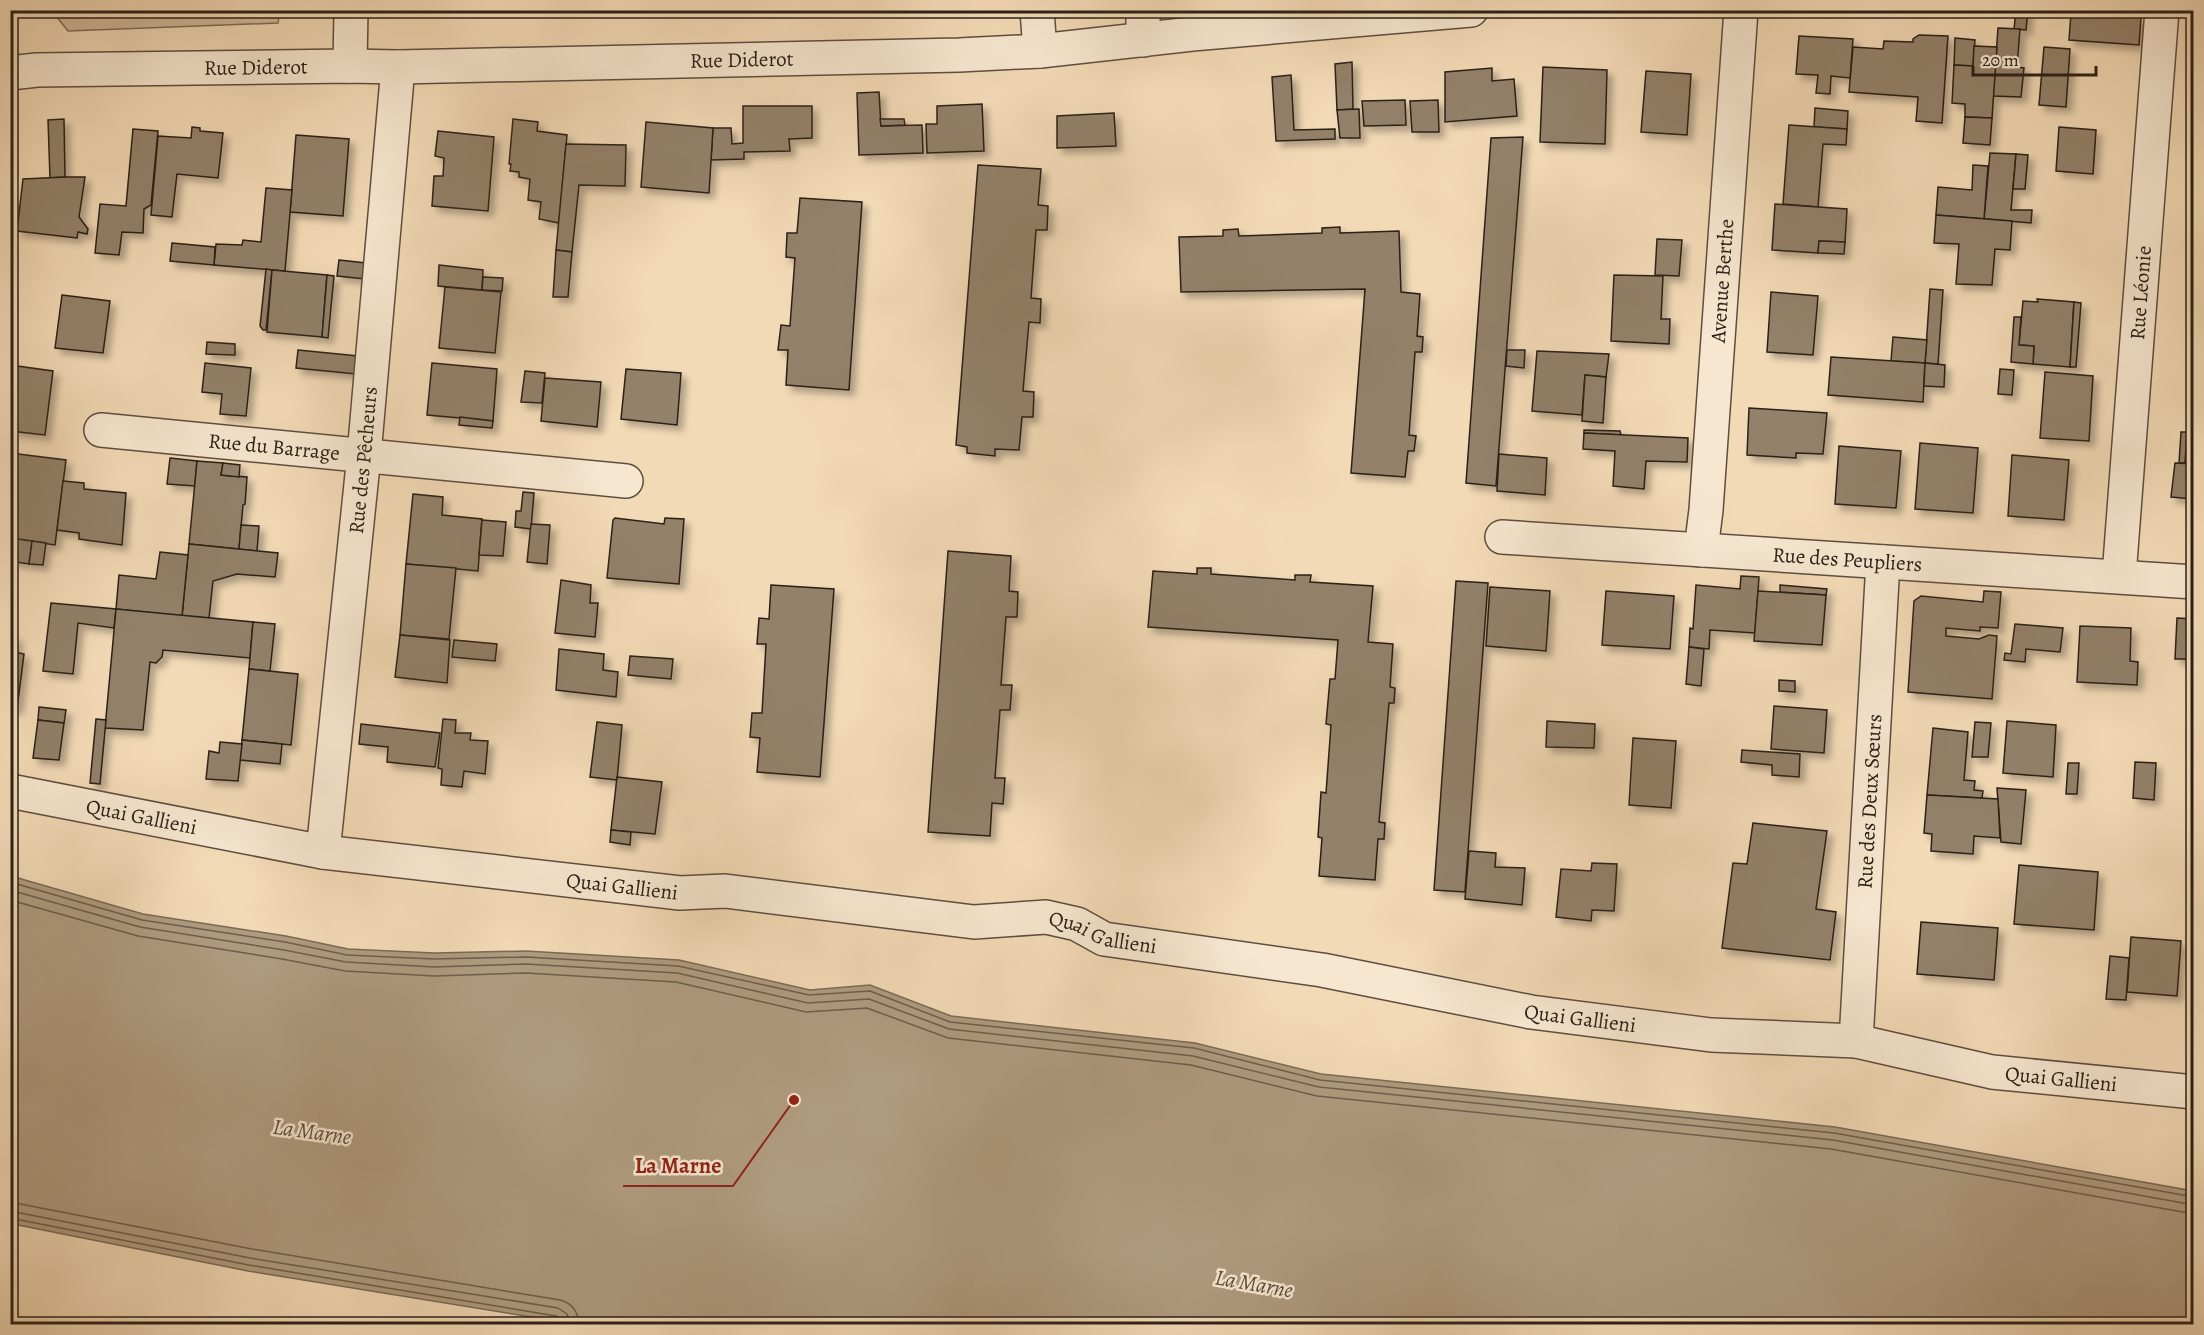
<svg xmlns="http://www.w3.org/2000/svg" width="2204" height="1335" font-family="Alegreya,serif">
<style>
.green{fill:#d1ba9b;stroke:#7e6d5a;stroke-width:1.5}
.water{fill:#af9b80;stroke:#7a6a56;stroke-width:1.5}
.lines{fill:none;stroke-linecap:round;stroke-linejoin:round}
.shore{stroke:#6d5e4c;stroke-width:1.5}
.building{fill:#93816a;stroke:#2b2018;stroke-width:1.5;filter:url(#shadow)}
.minor-casing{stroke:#5d4e40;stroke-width:36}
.minor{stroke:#f7e7d0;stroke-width:33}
.labels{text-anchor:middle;stroke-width:5;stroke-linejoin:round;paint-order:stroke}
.street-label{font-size:21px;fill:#2b2018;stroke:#f7e7d0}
.water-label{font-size:22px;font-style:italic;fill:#594b3c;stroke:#f7e7d0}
.leader{fill:none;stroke:#8f2418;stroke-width:2}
.callout-dot{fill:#8f2418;stroke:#f7e7d0;stroke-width:2}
.callout-label{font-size:22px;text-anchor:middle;font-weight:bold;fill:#8f2418;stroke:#f7e7d0;stroke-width:5;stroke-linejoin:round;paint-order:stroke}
</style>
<defs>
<filter id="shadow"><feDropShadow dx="5.5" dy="5.5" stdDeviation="3" flood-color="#0004"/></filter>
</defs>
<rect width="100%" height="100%" fill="#f3dab6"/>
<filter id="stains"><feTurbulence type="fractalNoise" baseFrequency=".00333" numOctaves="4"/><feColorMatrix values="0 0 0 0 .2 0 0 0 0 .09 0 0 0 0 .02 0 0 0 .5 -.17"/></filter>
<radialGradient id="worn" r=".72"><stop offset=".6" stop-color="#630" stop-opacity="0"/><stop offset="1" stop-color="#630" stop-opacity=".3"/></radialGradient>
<path class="green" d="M57,10H280V11L278,23L68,31L56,16Z"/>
<path class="water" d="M11,876L143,914L286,936L348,949L434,953L526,951L679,960L810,990L870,985L951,1016L1195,1043L1321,1074L1835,1127L2193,1191V1324H574L248,1271L13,1224H10Z"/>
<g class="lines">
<g class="shore">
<path d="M10,882L142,920L285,942L347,955L434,959L526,957L678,966L809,995L870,991L950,1022L1194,1048L1320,1080L1834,1133L2194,1197"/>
<path d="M10,890L140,927L284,950L346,962L434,967L526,964L677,973L808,1003L869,999L949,1029L1193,1056L1319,1087L1833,1140L2194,1205"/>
<path d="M10,900L138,936L282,959L345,971L434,976L526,973L676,982L806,1012L867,1008L948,1038L1191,1065L1317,1096L1831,1149L2194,1214"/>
<path d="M10,1202L252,1249L560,1300C572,1303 578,1312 579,1324"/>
<path d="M10,1211L250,1258L558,1308L567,1314L570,1324"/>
<path d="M10,1218L249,1265L556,1316L561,1319L562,1324"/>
</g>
</g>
<g class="building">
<path d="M2016,10H2028L2026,30L2014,29Z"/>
<path d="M2071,13L2141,17L2139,45L2069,40Z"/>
<path d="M1998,28L2020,29L2017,67L2024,68L2021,97L1993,96Z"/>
<path d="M1919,35L1948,36L1942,123L1916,121L1918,97L1849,92L1853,47L1883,49L1884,41L1913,42V39Z"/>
<path d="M1799,36L1853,39L1850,78L1831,76L1830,94L1816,93L1818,75L1796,74Z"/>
<path d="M1955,38L1975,40L1973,66L1954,65Z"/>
<path d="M1974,46L1997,47L1992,118L1965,117V104L1952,103L1954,65L1973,66Z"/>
<path d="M2044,47L2070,49L2066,107L2039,105Z"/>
<path d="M1352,62L1353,109L1337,110L1335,64Z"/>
<path d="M1543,67L1607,70L1605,144L1540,142Z"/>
<path d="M1492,68V81L1514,79L1517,116L1445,122V72Z"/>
<path d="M1646,71L1691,74L1687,135L1641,132Z"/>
<path d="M1291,75L1294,130L1335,129V139L1276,141L1272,77Z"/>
<path d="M879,92L881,126L922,125L923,153L859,155L857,93Z"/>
<path d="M1405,100L1406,125L1364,126L1362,101Z"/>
<path d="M1438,100L1439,132H1412L1410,101Z"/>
<path d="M982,104L984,151L927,153L926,124H937V106Z"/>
<path d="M743,106H812V138L789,139L790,151L744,152V159L711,160L713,128H731L732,144L743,143Z"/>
<path d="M1815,108L1848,111L1847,129L1814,127Z"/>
<path d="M1359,109L1360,138H1340L1337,110Z"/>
<path d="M1114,113L1116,146L1057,148V116Z"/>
<path d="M1965,117L1992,118L1990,145L1963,143Z"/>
<path d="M64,119L65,177L50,178L48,120Z"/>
<path d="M513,119L538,122L537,131L567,135L559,223L539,219L541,202L528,200L530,179L519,177V172L510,171L511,164H509Z"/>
<path d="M880,119H904L905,125L881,126Z"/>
<path d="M646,122L713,128L709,193L641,187Z"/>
<path d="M1789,125L1847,129L1846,145L1823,144L1818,207L1783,204Z"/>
<path d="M192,127L200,128V131L223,133L218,178L177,174L172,217L151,215L158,136L191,138Z"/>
<path d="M2059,127L2096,130L2093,174L2056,171Z"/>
<path d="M133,129L158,131L151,205L144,209L143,233L122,232L119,255L95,253L100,204L126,206Z"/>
<path d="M438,131L494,137L488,211L432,206L434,176H443L444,158L435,156Z"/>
<path d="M296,135L349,139L343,216L290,212Z"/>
<path d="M1523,137L1496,486L1466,483L1491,138Z"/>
<path d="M566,144L626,145L625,186L579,185L572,252L556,250Z"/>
<path d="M1990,153L2016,154L2011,210H2032L2031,223L1984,219Z"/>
<path d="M2016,154L2028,155L2025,189H2013Z"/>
<path d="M978,165L1041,169L1038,205L1048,206L1047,230H1036L1031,298L1041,299L1040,323L1029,322L1023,391L1034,392L1033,417H1022L1019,450L995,449V456L967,453V447L956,445Z"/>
<path d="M1973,165L1988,166L1984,219L1936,215L1938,187L1972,190Z"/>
<path d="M65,177H85L79,217L88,229L87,234L78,232L77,238L17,231L23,179Z"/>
<path d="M266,188L292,190L285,271L214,265L216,244L242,245L243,240L261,242Z"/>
<path d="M800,198L862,202L849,390L786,385L788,350H778L781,325L790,326L795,258L786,257L787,233H797Z"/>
<path d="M1775,204L1847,209L1845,242L1819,241L1818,253L1772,250Z"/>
<path d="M1936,215L2012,221L2010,250L1995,249L1992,285L1956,284L1959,244L1934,243Z"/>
<path d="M1340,227V233L1399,231L1401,292L1420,294L1417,336L1423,337L1422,352H1415L1409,435L1416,436L1414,451H1408L1405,477L1351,473L1365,289L1181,292L1179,237L1223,236V230L1238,229L1239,236L1322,233V228Z"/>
<path d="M1657,239L1682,240L1679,276L1655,275Z"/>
<path d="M1819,241L1845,242L1844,254L1818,253Z"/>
<path d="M172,243L215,247L214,265L170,261Z"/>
<path d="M556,250L572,252L568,297H553Z"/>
<path d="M339,260L366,263L365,279L337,276Z"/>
<path d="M439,265L483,270L482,290L438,286Z"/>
<path d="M266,269L272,270L266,330H263L260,326Z"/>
<path d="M272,270L327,275L322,337L267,332Z"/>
<path d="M327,275L334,276L328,338L322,337Z"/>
<path d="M1614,275L1663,276L1661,319H1670L1669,344L1611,341Z"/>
<path d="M483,277L503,278L502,291L482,290Z"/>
<path d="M445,287L501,292L495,353L439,348Z"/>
<path d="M1930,289L1943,290L1938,364L1925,363Z"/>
<path d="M1771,292L1818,296L1813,355L1767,352Z"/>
<path d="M62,295L110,301L103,353L55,348Z"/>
<path d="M2037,299L2074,302L2070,367L2033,364L2034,346L2019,345L2023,301L2038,302Z"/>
<path d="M2074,302L2081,303L2076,367H2070Z"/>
<path d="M2014,317H2021L2019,345L2034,346L2033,364L2011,362Z"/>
<path d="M1893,337L1927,340L1925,363L1891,361Z"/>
<path d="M207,342L235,344V355L206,354Z"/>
<path d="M298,350L358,356L356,374L296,368Z"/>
<path d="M1507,350H1525L1524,368L1506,366Z"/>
<path d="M1537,351L1609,354L1606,377L1585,375L1582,415L1532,411Z"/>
<path d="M1831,357L1925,363L1923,402L1828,395Z"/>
<path d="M205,363L251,368L246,416L220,414L222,394L202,392Z"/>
<path d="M432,363L497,369L493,421L427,415Z"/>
<path d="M1925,363L1945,365L1944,387L1924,386Z"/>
<path d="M10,365L53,371L45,435L10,431Z"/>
<path d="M626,369L681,373L677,425L621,419Z"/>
<path d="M2000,369L2014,370L2012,395L1998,394Z"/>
<path d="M525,371L545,373L542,403L521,402Z"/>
<path d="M2045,372L2093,376L2089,441L2040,438Z"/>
<path d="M1585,375L1606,377L1603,423L1582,421Z"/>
<path d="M545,378L601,382L597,427L541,421Z"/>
<path d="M1749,408L1827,413L1823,454L1796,453V458L1747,455Z"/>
<path d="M2189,413H2194V464L2185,463Z"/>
<path d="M460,417L493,421L492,428L459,425Z"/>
<path d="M1584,430L1620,431L1621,435L1584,433Z"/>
<path d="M2181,432H2187L2185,463H2179Z"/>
<path d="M1584,433L1688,438L1687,462L1646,461L1644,489L1613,486L1615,451L1583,449Z"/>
<path d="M1920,443L1978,448L1973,513L1915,509Z"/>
<path d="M1839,446L1901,451L1896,508L1835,504Z"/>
<path d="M10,453L66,460L55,545L14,539L18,510L15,509V506L13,505L15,489L10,488Z"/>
<path d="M1499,454L1547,458L1545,495L1497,491Z"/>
<path d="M2012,455L2069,460L2064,520L2008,516Z"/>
<path d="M170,458L197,461L195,486L167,484Z"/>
<path d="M197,461L223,463L221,475L247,477L245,504L243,505L239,549L189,544Z"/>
<path d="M223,463L240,465L239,477L221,475Z"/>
<path d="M2175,463L2194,464V499L2171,497Z"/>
<path d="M63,481L84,483V489L126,493L122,545L79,539V533L57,530Z"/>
<path d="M523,492L534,493L531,529L515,527L516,511H521Z"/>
<path d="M413,494L443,497L442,515L482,519L478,571L406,564Z"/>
<path d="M615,518L664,524L665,518L684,519L679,584L607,578L613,520Z"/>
<path d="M482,520L506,522L503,556L479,555Z"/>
<path d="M531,524L550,525L547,564L527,562Z"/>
<path d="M241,525L259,526L257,551L239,549Z"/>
<path d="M10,538L32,541L29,564L10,561Z"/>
<path d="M32,541L46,543L43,565L29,564Z"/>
<path d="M189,544L278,553L275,577L237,574L213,581L209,618L182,616Z"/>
<path d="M948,551L1011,556L1009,591L1018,592L1017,617H1006L1001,685H1012L1010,710H1000L995,778H1005L1003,804L992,803L990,836L928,832Z"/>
<path d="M160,552L188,555L182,616L116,609L119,575L156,579Z"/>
<path d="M406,564L456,568L449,639L400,635Z"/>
<path d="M1197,568H1211V574L1295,580V575H1311L1310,582L1373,586L1368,642L1393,644L1390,687L1395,688L1394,703H1389L1379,822L1385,823L1384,839H1378L1375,880L1319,876L1322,838L1318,837L1321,792L1326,793L1331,725L1326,724L1330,679H1335L1338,640L1148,627L1153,571L1197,574Z"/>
<path d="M1741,576L1759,577L1755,633L1710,630L1709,649L1689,647L1690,628L1693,629L1696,585L1740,589Z"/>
<path d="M561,580L591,585L590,603H598L595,637L555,633Z"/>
<path d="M1456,581L1488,583L1465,892L1434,890Z"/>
<path d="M771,585L834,589L820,777L757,772L760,738L750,737L752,713H762L766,644H757L759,618L769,619Z"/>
<path d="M1780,585L1827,589L1826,595L1780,592Z"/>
<path d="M1490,587L1550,591L1546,651L1486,646Z"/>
<path d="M1606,591L1674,596L1670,649L1602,645Z"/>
<path d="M1758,591L1826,595L1822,645L1754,641Z"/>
<path d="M1984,591L2001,592L1998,628L1980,627V631L1946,628V636L1979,639L1989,635L1997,636L1992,699L1908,692L1914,601L1921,596L1983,602Z"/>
<path d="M51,603L116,609L114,628L78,623L73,674L43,671Z"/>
<path d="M116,609L253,622L250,658L163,650L162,657L156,663L150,662L143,730L105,728Z"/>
<path d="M2177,618L2194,619V659H2175Z"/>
<path d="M253,622L275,624L270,671L249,669Z"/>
<path d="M2015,624L2063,628L2060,652L2026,649L2025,662L2004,660L2005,653L2011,654Z"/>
<path d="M2080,626L2131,628L2130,661L2138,662L2137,685L2077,682Z"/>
<path d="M400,635L450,640L447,683L395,677Z"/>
<path d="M10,636L17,637L15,652L24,654L17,709L10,708Z"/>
<path d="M454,640L497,644L495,661L452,657Z"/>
<path d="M1689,647L1704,649L1701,686L1686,684Z"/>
<path d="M559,649L604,654L603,670L618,672L616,697L556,690Z"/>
<path d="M630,656L673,659L671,679L628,675Z"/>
<path d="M249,669L298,674L291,745L242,740Z"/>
<path d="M1779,680L1795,681V692L1779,691Z"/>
<path d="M1774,706L1827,710L1824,753L1771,749Z"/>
<path d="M39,707L66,710L64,723L38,720Z"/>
<path d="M96,719L106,720L100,784L90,783Z"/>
<path d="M443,719L456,720L455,733H471L470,740L488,741L485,774L464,771L462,787L441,785L442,769L438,768Z"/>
<path d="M38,720L64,723L59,760L33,758Z"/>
<path d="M1547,721L1595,724L1594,748L1546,747Z"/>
<path d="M2007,721L2056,725L2053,777L2003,773Z"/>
<path d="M597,722L622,725L617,780L590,777Z"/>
<path d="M1975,722L1991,723L1988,757H1972Z"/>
<path d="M361,724L440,733L435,767L387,762L388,747L359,744Z"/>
<path d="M1933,728L1968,732L1964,780L1975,781L1974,790L1983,791L1982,798L1927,795Z"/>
<path d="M1633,738L1676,741L1671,808L1629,805Z"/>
<path d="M242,740L282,744L280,764L240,760Z"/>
<path d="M220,742L242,744L238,781L206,779L209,751L219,753Z"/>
<path d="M1742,750L1800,754L1799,777L1772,775V765L1741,762Z"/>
<path d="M2135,762L2156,763L2154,800L2133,798Z"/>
<path d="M2068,763H2079L2077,794H2066Z"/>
<path d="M617,777L662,782L655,834L611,830Z"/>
<path d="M1997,788L2026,790L2021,844L2001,842Z"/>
<path d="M1927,795L1998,799L2000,838L1974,836L1973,854L1931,851L1932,834L1924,833Z"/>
<path d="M1753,823L1827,831L1816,909L1836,912L1830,960L1722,948L1733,863L1747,864Z"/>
<path d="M611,830L631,832L630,845L610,842Z"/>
<path d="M1469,851L1496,853L1495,867L1525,868L1522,905L1465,899Z"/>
<path d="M1592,863L1617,864L1614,911L1592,910L1591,921L1556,917L1561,869L1591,871Z"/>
<path d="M2019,865L2098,872L2094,930L2014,924Z"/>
<path d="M1921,922L1998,928L1994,980L1917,974Z"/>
<path d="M2131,937L2181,941L2177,996L2127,992Z"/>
<path d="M2110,956L2129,958L2126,1000L2106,999Z"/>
</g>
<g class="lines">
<g class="minor-casing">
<g id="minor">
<path d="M1037,10L1040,51"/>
<path d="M1143,10V40"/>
<path d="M350,66L351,10"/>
<path id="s1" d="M10,73L37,70L350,66L398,67L959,55L1040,51L1192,34L1471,10"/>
<path id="s2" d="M101,430L626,481"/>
<path id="s3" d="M1502,537L2194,582"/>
<path id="s4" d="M1701,550L1706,510L1741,10"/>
<path id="s5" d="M2119,576L2162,10"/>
<path id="s6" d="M10,791L323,852L680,893L725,891L974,922L1046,917L1077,924L1104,939L1322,970L1531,1012L1711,1035L1856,1041L1992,1072L2194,1092"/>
<path id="s7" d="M323,852L364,455L398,67"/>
<path id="s8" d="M1856,1041L1883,562"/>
</g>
</g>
<use href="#minor" class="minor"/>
</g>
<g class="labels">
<g class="street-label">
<text dy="7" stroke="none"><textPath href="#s1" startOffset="732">Rue Diderot</textPath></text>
<text dy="7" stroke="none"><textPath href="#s1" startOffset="246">Rue Diderot</textPath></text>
<text dy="7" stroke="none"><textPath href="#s4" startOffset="270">Avenue Berthe</textPath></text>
<text dy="7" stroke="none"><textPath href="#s5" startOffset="284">Rue Léonie</textPath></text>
<text dy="7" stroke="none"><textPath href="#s2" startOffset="174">Rue du Barrage</textPath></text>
<text dy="7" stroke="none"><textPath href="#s7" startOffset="394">Rue des Pêcheurs</textPath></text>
<text dy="7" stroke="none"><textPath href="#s3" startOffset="346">Rue des Peupliers</textPath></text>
<text dy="7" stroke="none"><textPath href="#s8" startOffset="240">Rue des Deux Sœurs</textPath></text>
<text dy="7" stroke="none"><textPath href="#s6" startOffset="134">Quai Gallieni</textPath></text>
<text dy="7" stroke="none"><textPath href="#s6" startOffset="620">Quai Gallieni</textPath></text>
<text dy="7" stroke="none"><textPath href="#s6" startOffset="1106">Quai Gallieni</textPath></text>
<text dy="7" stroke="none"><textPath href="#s6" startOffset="1592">Quai Gallieni</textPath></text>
<text dy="7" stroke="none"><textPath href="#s6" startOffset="2078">Quai Gallieni</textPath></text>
</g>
<g class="water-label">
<text transform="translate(312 1131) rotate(8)" y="8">La Marne</text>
<text transform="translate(1254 1283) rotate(10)" y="8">La Marne</text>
</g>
</g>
<path class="leader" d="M794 1100L733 1186H623"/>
<circle class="callout-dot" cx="794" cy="1100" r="6"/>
<g class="callout-label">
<text x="678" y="1173">La Marne</text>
</g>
<rect width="2204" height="1335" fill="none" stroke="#f3dab6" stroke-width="36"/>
<rect x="12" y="12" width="2180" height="1311" fill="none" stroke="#2b2018" stroke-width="3"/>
<rect x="18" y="18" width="2168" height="1299" fill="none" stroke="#2b2018" stroke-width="1.5"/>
<path d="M1973 66v9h123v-9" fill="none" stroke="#2b2018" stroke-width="3"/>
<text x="1982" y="66" font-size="18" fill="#2b2018" stroke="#f7e7d0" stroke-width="4.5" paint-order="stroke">20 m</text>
<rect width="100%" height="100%" filter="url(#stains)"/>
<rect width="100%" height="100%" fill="url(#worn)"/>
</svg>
